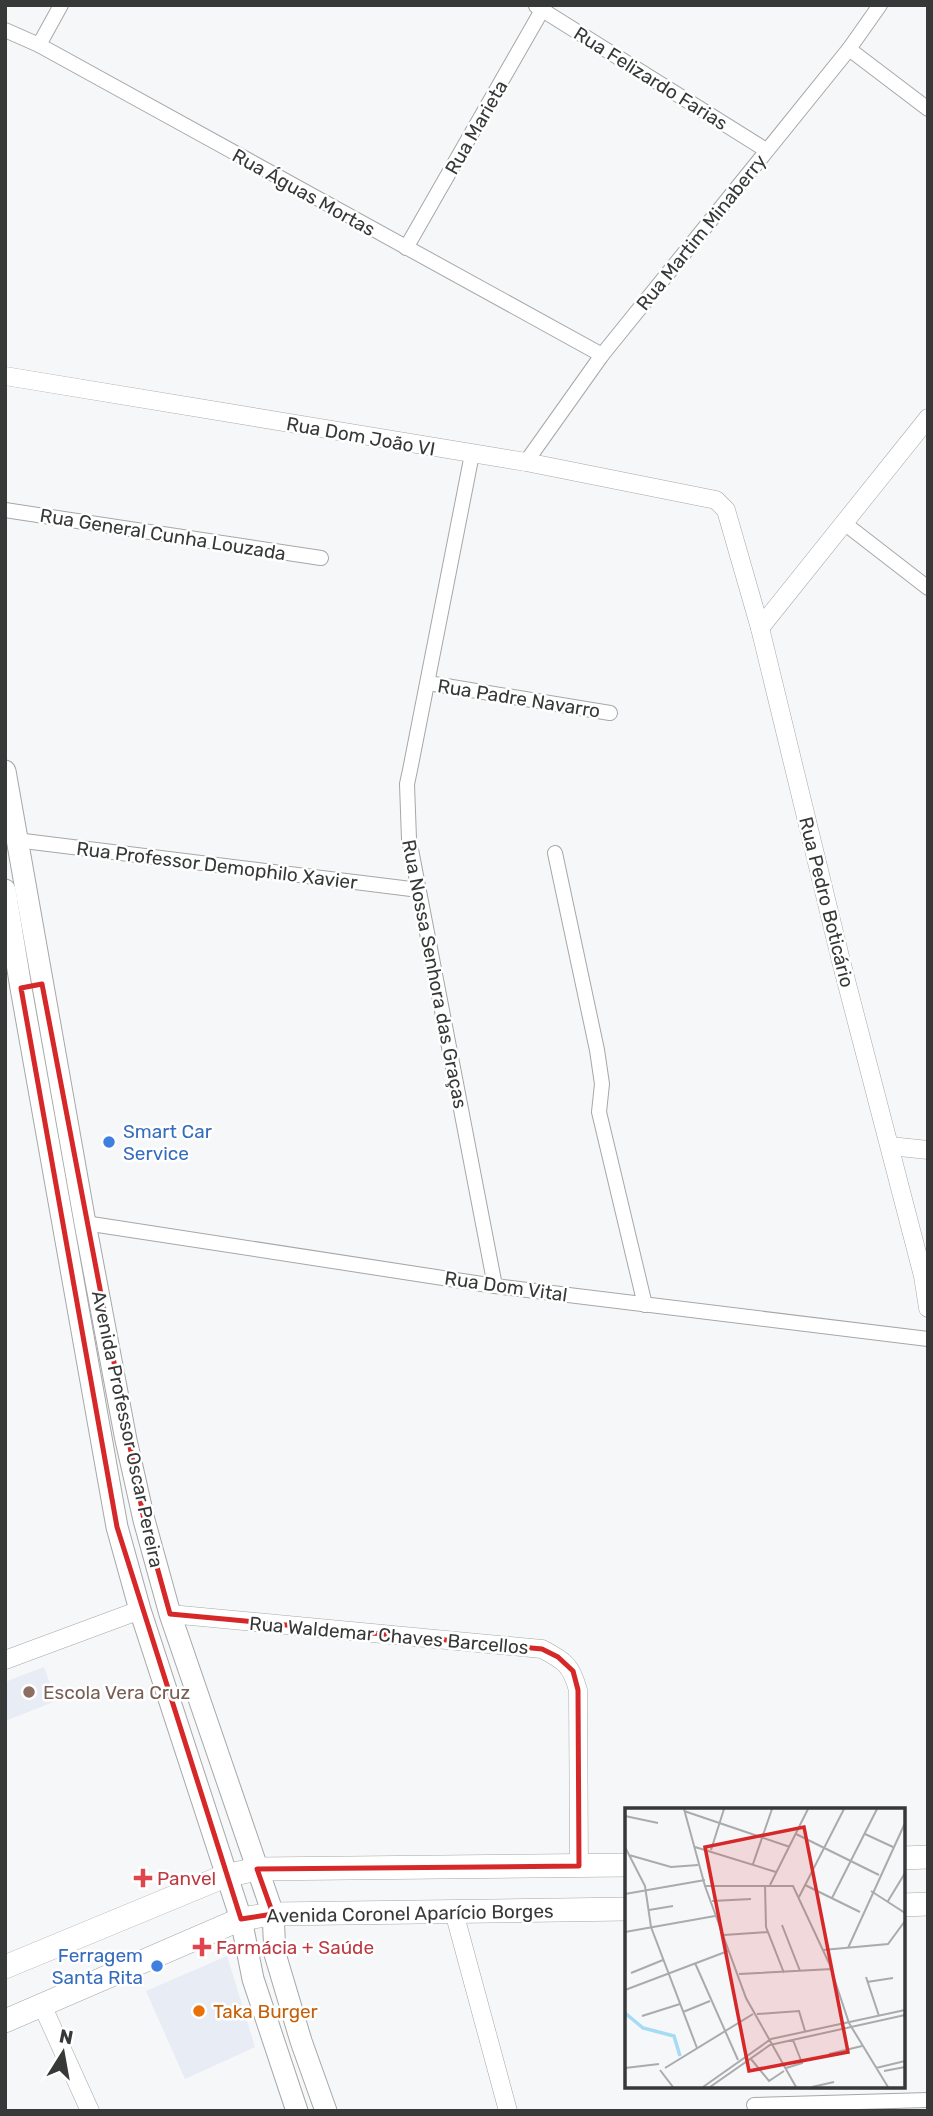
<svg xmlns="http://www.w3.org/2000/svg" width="933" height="2116" font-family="Rubik,sans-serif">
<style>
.built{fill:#e7ecf5}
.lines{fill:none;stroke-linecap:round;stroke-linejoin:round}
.minor-casing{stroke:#a6a7a9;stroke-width:16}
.tertiary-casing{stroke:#a6a7a9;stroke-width:19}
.secondary-casing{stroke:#a6a7a9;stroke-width:23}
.primary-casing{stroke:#a6a7a9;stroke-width:24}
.minor{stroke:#fff;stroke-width:14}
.tertiary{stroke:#fff;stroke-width:18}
.secondary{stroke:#fff;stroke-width:21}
.primary{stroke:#fff;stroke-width:23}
.marked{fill:none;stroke:#d62828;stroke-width:5;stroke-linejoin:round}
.shop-dot{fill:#3f7fe0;stroke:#fff;stroke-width:2.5}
.education-dot{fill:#8d6e63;stroke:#fff;stroke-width:2.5}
.health-dot{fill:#e0444e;stroke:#fff;stroke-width:2.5}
.food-dot{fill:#e8710a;stroke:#fff;stroke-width:2.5}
.labels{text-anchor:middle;stroke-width:5;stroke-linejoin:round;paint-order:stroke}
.street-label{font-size:19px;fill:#373838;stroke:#fff}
.shop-label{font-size:19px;fill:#366cbe;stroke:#fff;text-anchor:start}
.education-label{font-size:19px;fill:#785e54;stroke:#fff;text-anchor:start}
.health-label{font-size:19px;fill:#be3a42;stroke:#fff;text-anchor:start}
.food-label{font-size:19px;fill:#c56008;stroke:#fff;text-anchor:start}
.inset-river{fill:none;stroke:#a5dbf4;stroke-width:3.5}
.inset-road{fill:none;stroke:#aaabac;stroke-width:2}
.view{fill:#d62828;fill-opacity:0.15;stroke:#d62828;stroke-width:3.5}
.inset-edge{fill:none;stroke:#373838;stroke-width:3.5}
</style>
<rect width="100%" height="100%" fill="#f6f7f9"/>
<g class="built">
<path d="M44,1667L56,1701L5,1721V1682Z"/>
<path d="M227,1956L255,2047L185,2079L146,1991Z"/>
</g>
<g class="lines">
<g class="minor-casing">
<g id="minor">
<path d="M536,6L766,150"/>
<path d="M5,30L39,45L602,355"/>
<path d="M39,45L61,5"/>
<path d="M849,49L928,109"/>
<path d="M406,248L545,5"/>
<path d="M472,454L410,770L407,784L409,839L495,1286"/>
<path d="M526,462L602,355L849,49L880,5"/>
<path d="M5,510L321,558"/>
<path d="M844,523L928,588"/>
<path d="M428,683L610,713"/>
<path d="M16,840L419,890"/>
<path d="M555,853L597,1050L602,1084L599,1112L645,1305"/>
<path d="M85,1223L495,1286L928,1339"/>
<path d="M754,2105L928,2100"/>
</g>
</g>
<g class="tertiary-casing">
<g id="tertiary">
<path d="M5,376L526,462L716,500L726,510L760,628L842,965L923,1276L928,1308"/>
<path d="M760,628L928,418"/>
<path d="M890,1146L928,1150"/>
<path d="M170,1614L542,1649C565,1661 571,1665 578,1690L579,1866"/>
<path d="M5,1660L140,1610"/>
<path d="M454,1912L508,2111"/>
<path d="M42,2005L90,2111"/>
</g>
</g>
<g class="secondary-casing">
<g id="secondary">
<path d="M5,771L85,1223L126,1440L144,1520L170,1614L273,1914L275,1954L301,2041L326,2111"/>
<path d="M5,890L21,988L117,1527L140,1610L241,1919L253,1979L297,2111"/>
</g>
</g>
<g class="primary-casing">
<g id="primary">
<path d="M903,1858L928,1857"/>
<path d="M903,1905L928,1904"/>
<path d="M5,1967L225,1876L257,1869L627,1865"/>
<path d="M5,2021L241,1919L273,1914L627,1909"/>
</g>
</g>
<use href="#minor" class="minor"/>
<use href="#tertiary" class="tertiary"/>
<use href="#secondary" class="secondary"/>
<use href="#primary" class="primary"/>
</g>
<path class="marked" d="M42,984L144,1520L170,1614L542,1649L558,1657L573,1671L578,1690L579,1866L257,1869L273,1914L241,1919L117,1527L21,988Z"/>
<g class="shop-dot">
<circle cx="109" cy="1142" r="7"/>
<circle cx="157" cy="1966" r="7"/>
</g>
<circle class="education-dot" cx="29" cy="1692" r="7"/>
<g class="health-dot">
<path d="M139.5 1867.5h7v7h7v7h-7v7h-7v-7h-7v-7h7z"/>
<path d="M198.5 1936.5h7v7h7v7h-7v7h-7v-7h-7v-7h7z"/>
</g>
<circle class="food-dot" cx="199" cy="2011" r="7"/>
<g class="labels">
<g class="street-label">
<text transform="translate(651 78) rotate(32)" y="7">Rua Felizardo Farias</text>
<text transform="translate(476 127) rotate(-60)" y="7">Rua Marieta</text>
<text transform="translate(304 192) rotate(29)" y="7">Rua Águas Mortas</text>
<text transform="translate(701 232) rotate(-51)" y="7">Rua Martim Minaberry</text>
<text transform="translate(361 436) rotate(10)" y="7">Rua Dom João VI</text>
<text transform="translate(163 534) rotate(9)" y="7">Rua General Cunha Louzada</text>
<text transform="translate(519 698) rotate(9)" y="7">Rua Padre Navarro</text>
<text transform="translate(217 865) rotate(7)" y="7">Rua Professor Demophilo Xavier</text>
<text transform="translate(827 902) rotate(76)" y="7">Rua Pedro Boticário</text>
<text transform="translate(435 974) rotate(79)" y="7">Rua Nossa Senhora das Graças</text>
<text transform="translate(506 1286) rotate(8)" y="7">Rua Dom Vital</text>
<text transform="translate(128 1429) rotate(78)" y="7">Avenida Professor Oscar Pereira</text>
<text transform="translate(389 1635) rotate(5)" y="7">Rua Waldemar Chaves Barcellos</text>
<text transform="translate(410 1913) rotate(-1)" y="7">Avenida Coronel Aparício Borges</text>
</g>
<g class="shop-label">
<text x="123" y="1138">Smart Car<tspan x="123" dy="22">Service</tspan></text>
<text x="143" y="1962" text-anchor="end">Ferragem<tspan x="143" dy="22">Santa Rita</tspan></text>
</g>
<g class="education-label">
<text x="43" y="1699">Escola Vera Cruz</text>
</g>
<g class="health-label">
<text x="157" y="1885">Panvel</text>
<text x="216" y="1954">Farmácia + Saúde</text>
</g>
<g class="food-label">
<text x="213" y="2018">Taka Burger</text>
</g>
</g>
<g transform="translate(625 1808)">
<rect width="280" height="280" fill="#f6f7f9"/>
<path class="inset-river" d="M0,205L18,220L49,228L55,248"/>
<path class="inset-road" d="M59,1L80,78L121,190L171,279M59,3L165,39M0,8L33,15M171,26L254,67M240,26L268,39M0,39L20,78L26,119L72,240M70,39L151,64M86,42L99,1M4,47L46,59L73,57M128,56L147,1M140,77L141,119L159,165M145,77L183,1M180,77L235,104M80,78H168L204,155L224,215L263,279M246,83L280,105M0,86L80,72M174,89L219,1M207,90L252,1M87,93L126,91M263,93L280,65M24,102L48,98M157,117L175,163M0,124L90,108M99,127L143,124M223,140L280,15M198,142L263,136L280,113M70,155L113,252M6,165L38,152M114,166L207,161M241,169L254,208M242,174L268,170M0,182L103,143M58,204L85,193M132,206L174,203L180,223M17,208L55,196M204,246L237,238M126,251L144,273L159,263M0,260L34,256M40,260L128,206M161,260L177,255L168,232M251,260L280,253M35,262L48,279M259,263L280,259M78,279L146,231L280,202M85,279L145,237L280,207M187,279L209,274"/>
<path class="view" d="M179,19L223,244L124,263L80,39Z"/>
<rect width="280" height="280" class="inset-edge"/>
</g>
<rect width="933" height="2116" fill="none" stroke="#373838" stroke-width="14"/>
<g transform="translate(63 2053) rotate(11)" stroke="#ffffff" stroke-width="5" paint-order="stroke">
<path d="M0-5L12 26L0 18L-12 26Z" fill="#373838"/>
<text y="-10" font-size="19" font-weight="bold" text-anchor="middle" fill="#373838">N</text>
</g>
</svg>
